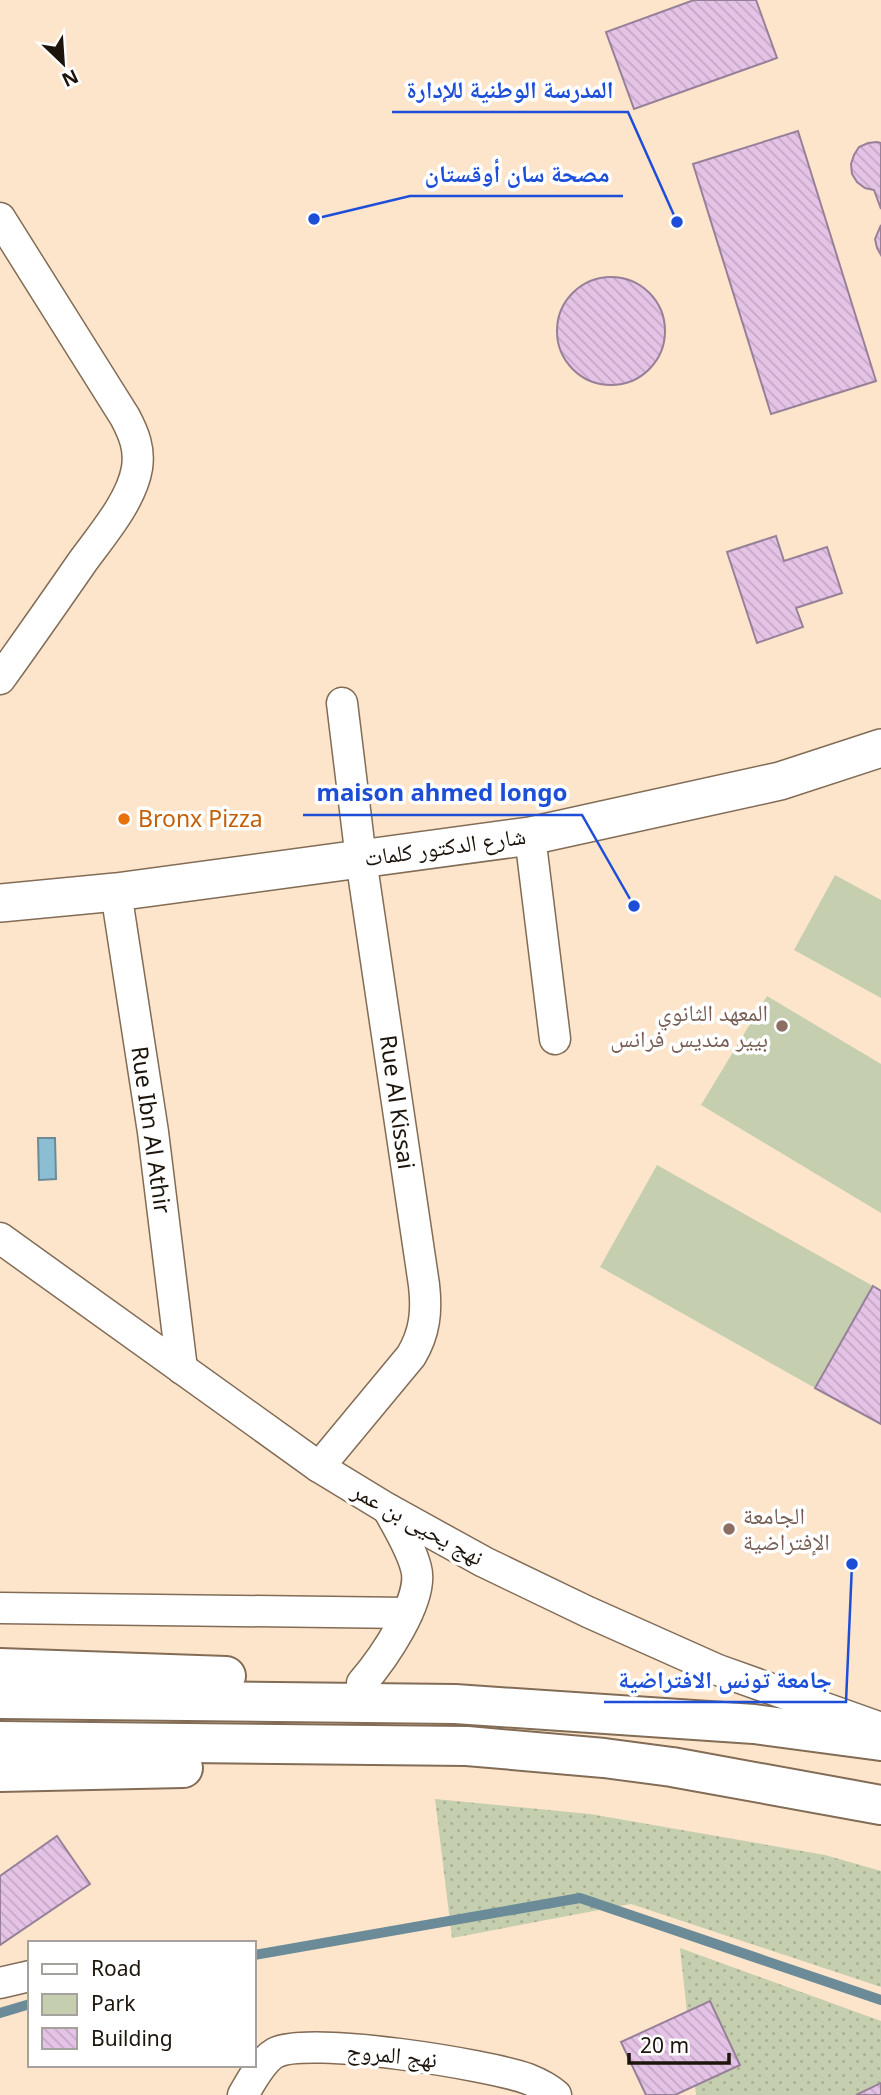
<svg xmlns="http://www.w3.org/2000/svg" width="881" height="2095" font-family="'Noto Sans','Noto Naskh Arabic',sans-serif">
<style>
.green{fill:url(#green-dots)}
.pitch{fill:#c5cfaf}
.water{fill:#8bbed3;stroke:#6a8b97;stroke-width:2}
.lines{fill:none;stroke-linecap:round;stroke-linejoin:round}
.stream{stroke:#6a8b97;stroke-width:10}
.building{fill:url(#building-back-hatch);stroke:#978198;stroke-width:2}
.minor-casing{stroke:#826c56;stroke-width:33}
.tertiary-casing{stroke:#826c56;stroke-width:40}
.trunk-casing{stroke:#826c56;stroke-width:42}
.minor{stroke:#fff;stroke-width:30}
.tertiary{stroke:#fff;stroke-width:37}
.trunk{stroke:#fff;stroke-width:38}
.food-dot{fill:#e8710a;stroke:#fff;stroke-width:2.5}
.education-dot{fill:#8d6e63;stroke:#fff;stroke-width:2.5}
.labels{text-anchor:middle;stroke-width:7;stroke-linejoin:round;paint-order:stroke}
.food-label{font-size:23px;fill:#c56008;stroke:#fff;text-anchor:start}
.street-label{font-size:23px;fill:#1d140b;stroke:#fff}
.education-label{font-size:23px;fill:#785e54;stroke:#fff;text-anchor:end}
.leader{fill:none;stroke:#1d4ed8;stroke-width:2.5}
.callout-dot{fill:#1d4ed8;stroke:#fff;stroke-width:2.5}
.callout-label{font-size:24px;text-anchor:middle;font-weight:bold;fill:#1d4ed8;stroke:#fff;stroke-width:7;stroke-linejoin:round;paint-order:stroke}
</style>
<defs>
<pattern id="green-dots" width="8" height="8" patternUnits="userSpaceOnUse" patternTransform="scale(1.75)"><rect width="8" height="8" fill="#c5cfaf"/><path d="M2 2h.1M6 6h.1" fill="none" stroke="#a9b195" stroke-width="1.8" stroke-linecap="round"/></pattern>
<pattern id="building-back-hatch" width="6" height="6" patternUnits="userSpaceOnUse" patternTransform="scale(1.75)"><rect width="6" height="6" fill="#e5c3e7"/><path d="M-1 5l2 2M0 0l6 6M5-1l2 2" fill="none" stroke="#c4a7c5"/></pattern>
</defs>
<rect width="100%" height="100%" fill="#fde5cc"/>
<g class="green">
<path d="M435,1799L590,1814L825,1855L881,1871V1987L631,1904L452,1938Z"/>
<path d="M680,1948L881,2021V2095H696Z"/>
</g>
<g class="pitch">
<path d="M835,875L881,900V998L794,950Z"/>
<path d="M767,996L881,1064V1213L701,1105Z"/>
<path d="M657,1165L873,1286L815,1388L600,1267Z"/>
</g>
<path class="water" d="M38,1138H55L56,1179L39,1180Z"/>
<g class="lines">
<g class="stream">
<path d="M254,1955L580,1898L881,2000"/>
<path d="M0,2013L30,2004"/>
</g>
</g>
<g class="building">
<path d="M694,0H756L777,58L634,109L606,32Z"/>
<path d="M798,131L876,381L771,414L693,164Z"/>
<path d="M877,142L881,143V209L874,190L865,188L857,182L852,174L851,164L854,155L859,147L868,143Z"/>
<path d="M881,225V255L877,248L875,239Z"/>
<circle cx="611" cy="331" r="54"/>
<path d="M776,536L784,561L827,547L842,593L796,608L803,627L757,643L727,552Z"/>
<path d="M873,1286L881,1291V1424L815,1388Z"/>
<path d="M57,1836L90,1884L0,1945V1876Z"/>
<path d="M710,2001L740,2065L675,2095H646L621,2042Z"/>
<path d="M881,2083V2095H856Z"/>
</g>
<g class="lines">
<g class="minor-casing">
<g id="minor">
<path d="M0,218L125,417C134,434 140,449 137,468C132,500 102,535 83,561C56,600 28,640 0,679"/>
<path d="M530,836L555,1039"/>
<path d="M116,892L153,1132L182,1369"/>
<path d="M0,1238L319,1467L388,1509L484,1562L588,1612L718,1670L881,1728"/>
<path d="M319,1467L411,1356C425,1333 427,1311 424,1285L361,859L342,703"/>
<path d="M0,1608L407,1613"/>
<path d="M362,1683C382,1660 425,1599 416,1568C411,1548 398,1528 388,1509"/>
<path d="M0,1983L30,1976"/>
<path d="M243,2095C251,2082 261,2061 275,2053C306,2035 491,2065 528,2079C538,2083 548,2088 556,2095"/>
</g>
</g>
<g class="tertiary-casing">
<path id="tertiary" d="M0,903L116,892L530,836L780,781L881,748"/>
</g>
<g class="trunk-casing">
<g id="trunk">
<path d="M0,1668L226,1676"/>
<path d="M0,1699L455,1704L754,1724L881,1741"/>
<path d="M0,1741L467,1746L604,1758L672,1767L881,1805"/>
<path d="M0,1772L183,1768"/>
</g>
</g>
<use href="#minor" class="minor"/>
<use href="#tertiary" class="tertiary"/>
<use href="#trunk" class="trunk"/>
</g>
<circle class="food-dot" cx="124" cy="819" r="7"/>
<g class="education-dot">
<circle cx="782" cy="1026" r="7"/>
<circle cx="729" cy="1529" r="7"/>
</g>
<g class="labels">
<g class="food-label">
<text x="138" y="827">Bronx Pizza</text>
</g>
<g class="street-label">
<text transform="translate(445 847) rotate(-8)" y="8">شارع الدكتور كلمات</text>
<text transform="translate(397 1102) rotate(82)" y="8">Rue Al Kissai</text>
<text transform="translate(151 1130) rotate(82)" y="8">Rue Ibn Al Athir</text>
<text transform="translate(418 1524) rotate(29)" y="8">نهج يحيى بن عمر</text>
<text transform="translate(392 2055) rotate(6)" y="8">نهج المروج</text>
</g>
<g class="education-label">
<text x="768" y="1021">المعهد الثانوي<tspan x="768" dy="26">بيير منديس فرانس</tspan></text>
<text x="743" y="1524" text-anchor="start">الجامعة<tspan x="743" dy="26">الإفتراضية</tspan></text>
</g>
</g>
<path class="leader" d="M677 222L628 112H392M314 219L410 196H623M634 906L582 815H303M852 1564L846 1702H604"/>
<g class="callout-dot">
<circle cx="677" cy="222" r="7"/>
<circle cx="314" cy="219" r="7"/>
<circle cx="634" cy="906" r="7"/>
<circle cx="852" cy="1564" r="7"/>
</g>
<g class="callout-label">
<text x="510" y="98">المدرسة الوطنية للإدارة</text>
<text x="517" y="182">مصحة سان أوقستان</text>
<text x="442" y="801">maison ahmed longo</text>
<text x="725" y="1688">جامعة تونس الافتراضية</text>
</g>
<rect x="28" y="1941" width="228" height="126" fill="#ffffff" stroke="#a5a19d" stroke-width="2"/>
<rect x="42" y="1964" width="35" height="10" fill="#ffffff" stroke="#a5a19d" stroke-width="2"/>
<text x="91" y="1976" font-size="21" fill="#1d140b">Road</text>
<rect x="42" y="1994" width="35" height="21" fill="#c5cfaf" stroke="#a5a19d" stroke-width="2"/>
<text x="91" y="2011" font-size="21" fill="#1d140b">Park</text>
<rect x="42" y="2028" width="35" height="21" fill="url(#building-back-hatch)" stroke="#a5a19d" stroke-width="2"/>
<text x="91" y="2046" font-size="21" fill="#1d140b">Building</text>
<g transform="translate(63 63) rotate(155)" stroke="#ffffff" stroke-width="5" paint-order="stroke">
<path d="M0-5L12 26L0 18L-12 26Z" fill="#1d140b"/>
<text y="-10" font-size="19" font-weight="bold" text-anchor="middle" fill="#1d140b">N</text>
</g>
<path d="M629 2053v10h100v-10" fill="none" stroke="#1d140b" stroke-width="3.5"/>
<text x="640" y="2053" font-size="21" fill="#1d140b" stroke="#ffffff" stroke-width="5" paint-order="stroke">20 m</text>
</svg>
